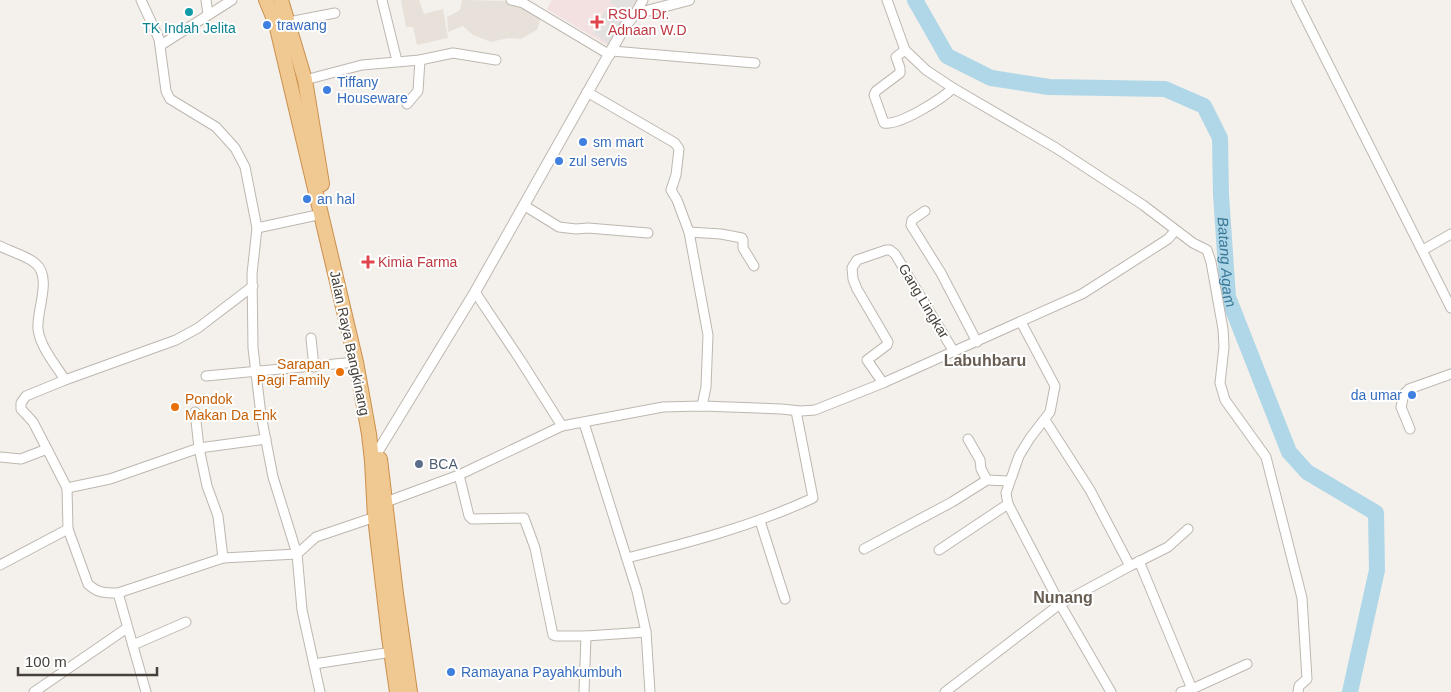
<svg xmlns="http://www.w3.org/2000/svg" width="1451" height="692" font-family="Helvetica,sans-serif">
<style>
.residential{fill:#e7e1da}
.medical{fill:#f2e1e0}
.parking{fill:#e3e1df}
.lines{fill:none;stroke-linecap:round;stroke-linejoin:round}
.river{stroke:#afd7e8;stroke-width:16}
.minor-casing{stroke:#beb7af;stroke-width:11}
.tertiary-casing{stroke:#beb7af;stroke-width:12}
.trunk-casing{stroke:#cb904d;stroke-width:16}
.minor{stroke:#fff;stroke-width:9}
.tertiary{stroke:#fff;stroke-width:10}
.trunk{stroke:#f0c891;stroke-width:14}
.culture-dot{fill:#0f9aa8;stroke:#fff;stroke-width:2}
.health-dot{fill:#e0444e;stroke:#fff;stroke-width:2}
.shop-dot{fill:#3f7fe0;stroke:#fff;stroke-width:2}
.food-dot{fill:#e8710a;stroke:#fff;stroke-width:2}
.service-dot{fill:#5c6f8a;stroke:#fff;stroke-width:2}
.labels{text-anchor:middle;stroke-width:4;stroke-linejoin:round;paint-order:stroke}
.health-label{font-size:14px;fill:#be3a42;stroke:#fff;text-anchor:start}
.shop-label{font-size:14px;fill:#366cbe;stroke:#fff;text-anchor:start}
.culture-label{font-size:14px;fill:#0d838f;stroke:#fff}
.street-label{font-size:14px;fill:#47403a;stroke:#fff}
.food-label{font-size:14px;fill:#c56008;stroke:#fff;text-anchor:end}
.service-label{font-size:14px;fill:#4e5e75;stroke:#fff;text-anchor:start}
.water-label{font-size:15px;font-style:italic;fill:#3a7998;stroke:#fff}
.quarter-label{font-size:16px;font-weight:bold;fill:#685d52;stroke:#fff}
</style>
<rect width="100%" height="100%" fill="#f4f0eb"/>
<g class="residential">
<path d="M401,0H419L424,14L443,9L448,38L417,45L413,27H406Z"/>
<path d="M462,0L514,1L542,14L537,30L521,39L508,38L491,42L473,35L463,26L448,32L447,17L460,10Z"/>
</g>
<path class="medical" d="M552,0H639L610,47L547,9Z"/>
<path class="parking" d="M611,0H636L609,44L593,33L605,11L611,14L616,6L610,2Z"/>
<g class="lines">
<path class="river" id="s1" d="M915,0L947,56L991,78L1049,87L1165,89L1204,106L1220,138L1221,195L1228,297L1289,452L1307,472L1376,513L1377,570L1350,692"/>
<g class="minor-casing">
<g id="minor">
<path d="M141,0L159,39L166,91L170,99L216,127L235,148L245,167L257,228L252,274L253,348L261,415L273,477L297,554L302,610L320,692"/>
<path d="M206,0L208,14"/>
<path d="M382,0L397,61"/>
<path d="M511,0L523,3L610,55"/>
<path d="M887,0L905,50L926,70L953,88L1056,148L1143,205L1193,243L1207,250L1211,262L1223,329L1224,347L1220,383L1225,400L1266,457L1302,598L1307,679L1299,686L1298,692"/>
<path d="M1296,0L1451,308"/>
<path d="M635,14L643,0"/>
<path d="M284,23L335,13"/>
<path d="M161,45L232,0"/>
<path d="M905,50L896,57L900,68V73L876,91L874,95L884,123C899,126 942,99 953,88"/>
<path d="M612,51L755,63"/>
<path d="M305,80L362,65L420,60L453,53L496,60"/>
<path d="M587,92L675,143L679,149L676,175L671,190L677,200L689,232L708,335L706,387L702,406"/>
<path d="M407,104L418,91L420,60"/>
<path d="M525,206L559,227L576,229L588,228L648,233"/>
<path d="M925,211L912,220L911,225L941,273L977,342"/>
<path d="M257,228L322,214"/>
<path d="M689,232L721,234L742,238L743,240V248L754,266"/>
<path d="M0,246C11,252 25,255 35,263C53,277 36,311 38,329C40,347 56,365 65,380"/>
<path d="M1423,250L1451,234"/>
<path d="M475,292L521,361L562,426"/>
<path d="M311,338L314,367"/>
<path d="M206,376L356,362"/>
<path d="M883,383L867,360L887,345L888,342L857,289L853,279L852,268L857,260L886,250H890L895,254L954,352"/>
<path d="M195,412L199,448L207,486L218,516L223,558"/>
<path d="M1045,420L1090,490L1130,566"/>
<path d="M584,423L637,591L646,632L650,692"/>
<path d="M1410,429L1401,407L1404,394L1409,389L1451,374"/>
<path d="M968,439L980,460L981,469L987,480L1009,481"/>
<path d="M47,449L33,422L21,409V403L26,396L65,380L176,340L198,328L253,286"/>
<path d="M0,457L21,459L47,449L67,488L68,529L88,584C97,593 105,593 118,593L223,558L297,554L316,537L375,517"/>
<path d="M459,475L469,516L472,519L524,518L535,548L553,635L556,636H586"/>
<path d="M67,488L110,479L199,448L266,439"/>
<path d="M386,502L459,475L562,426L663,407L702,406L781,409L801,411L815,410L883,383L1082,294L1168,239L1174,232V229"/>
<path d="M760,521L785,599"/>
<path d="M864,549L952,502L987,480"/>
<path d="M939,550L1008,504"/>
<path d="M627,558C691,542 753,526 813,498L796,411"/>
<path d="M1139,561L1192,689"/>
<path d="M0,565L68,529"/>
<path d="M118,593L146,692"/>
<path d="M133,645L186,622"/>
<path d="M314,664L392,652"/>
<path d="M34,692L127,628"/>
<path d="M584,692L586,636L646,632"/>
<path d="M945,692L1060,604L1008,504L1006,493L1019,456L1030,438L1050,412L1055,386L1021,322"/>
<path d="M1111,692L1060,604L1130,566L1168,547L1188,529"/>
<path d="M1181,692L1192,689L1247,664"/>
</g>
</g>
<g class="tertiary-casing">
<path id="tertiary" d="M372,461L475,292L625,26L635,14L689,0"/>
</g>
<g class="trunk-casing">
<g id="trunk">
<path d="M266,0L276,24L356,362L369,434L372,461L375,517L389,637L397,692"/>
<path d="M281,0L305,80L322,184"/>
<path d="M380,459L396,594L410,692"/>
</g>
</g>
<use href="#minor" class="minor"/>
<use href="#tertiary" class="tertiary"/>
<use href="#trunk" class="trunk"/>
</g>
<circle class="culture-dot" cx="189" cy="12" r="5"/>
<g class="health-dot">
<path d="M594.5 14.5h5v5h5v5h-5v5h-5v-5h-5v-5h5z"/>
<path d="M365.5 254.5h5v5h5v5h-5v5h-5v-5h-5v-5h5z"/>
</g>
<g class="shop-dot">
<circle cx="267" cy="25" r="5"/>
<circle cx="327" cy="90" r="5"/>
<circle cx="583" cy="142" r="5"/>
<circle cx="559" cy="161" r="5"/>
<circle cx="307" cy="199" r="5"/>
<circle cx="1412" cy="395" r="5"/>
<circle cx="451" cy="672" r="5"/>
</g>
<g class="food-dot">
<circle cx="340" cy="372" r="5"/>
<circle cx="175" cy="407" r="5"/>
</g>
<circle class="service-dot" cx="419" cy="464" r="5"/>
<g class="labels">
<g class="health-label">
<text x="608" y="19">RSUD Dr.<tspan x="608" dy="16">Adnaan W.D</tspan></text>
<text x="378" y="267">Kimia Farma</text>
</g>
<g class="shop-label">
<text x="277" y="30">trawang</text>
<text x="337" y="87">Tiffany<tspan x="337" dy="16">Houseware</tspan></text>
<text x="593" y="147">sm mart</text>
<text x="569" y="166">zul servis</text>
<text x="317" y="204">an hal</text>
<text x="1402" y="400" text-anchor="end">da umar</text>
<text x="461" y="677">Ramayana Payahkumbuh</text>
</g>
<g class="culture-label">
<text x="189" y="33">TK Indah Jelita</text>
</g>
<g class="street-label">
<text transform="translate(924 301) rotate(59)" y="5">Gang Lingkar</text>
<text transform="translate(350 343) rotate(78)" y="5">Jalan Raya Bangkinang</text>
</g>
<g class="food-label">
<text x="330" y="369">Sarapan<tspan x="330" dy="16">Pagi Family</tspan></text>
<text x="185" y="404" text-anchor="start">Pondok<tspan x="185" dy="16">Makan Da Enk</tspan></text>
</g>
<g class="service-label">
<text x="429" y="469">BCA</text>
</g>
<g class="water-label">
<text dy="5" stroke="none"><textPath href="#s1" startOffset="491">Batang Agam</textPath></text>
</g>
<g class="quarter-label">
<text x="985" y="366">Labuhbaru</text>
<text x="1063" y="603">Nunang</text>
</g>
</g>
<path d="M18 667v8h139v-8" fill="none" stroke="#47403a" stroke-width="2.5"/>
<text x="25" y="667" font-size="15" fill="#47403a" stroke="#ffffff" stroke-width="4" paint-order="stroke">100 m</text>
</svg>
